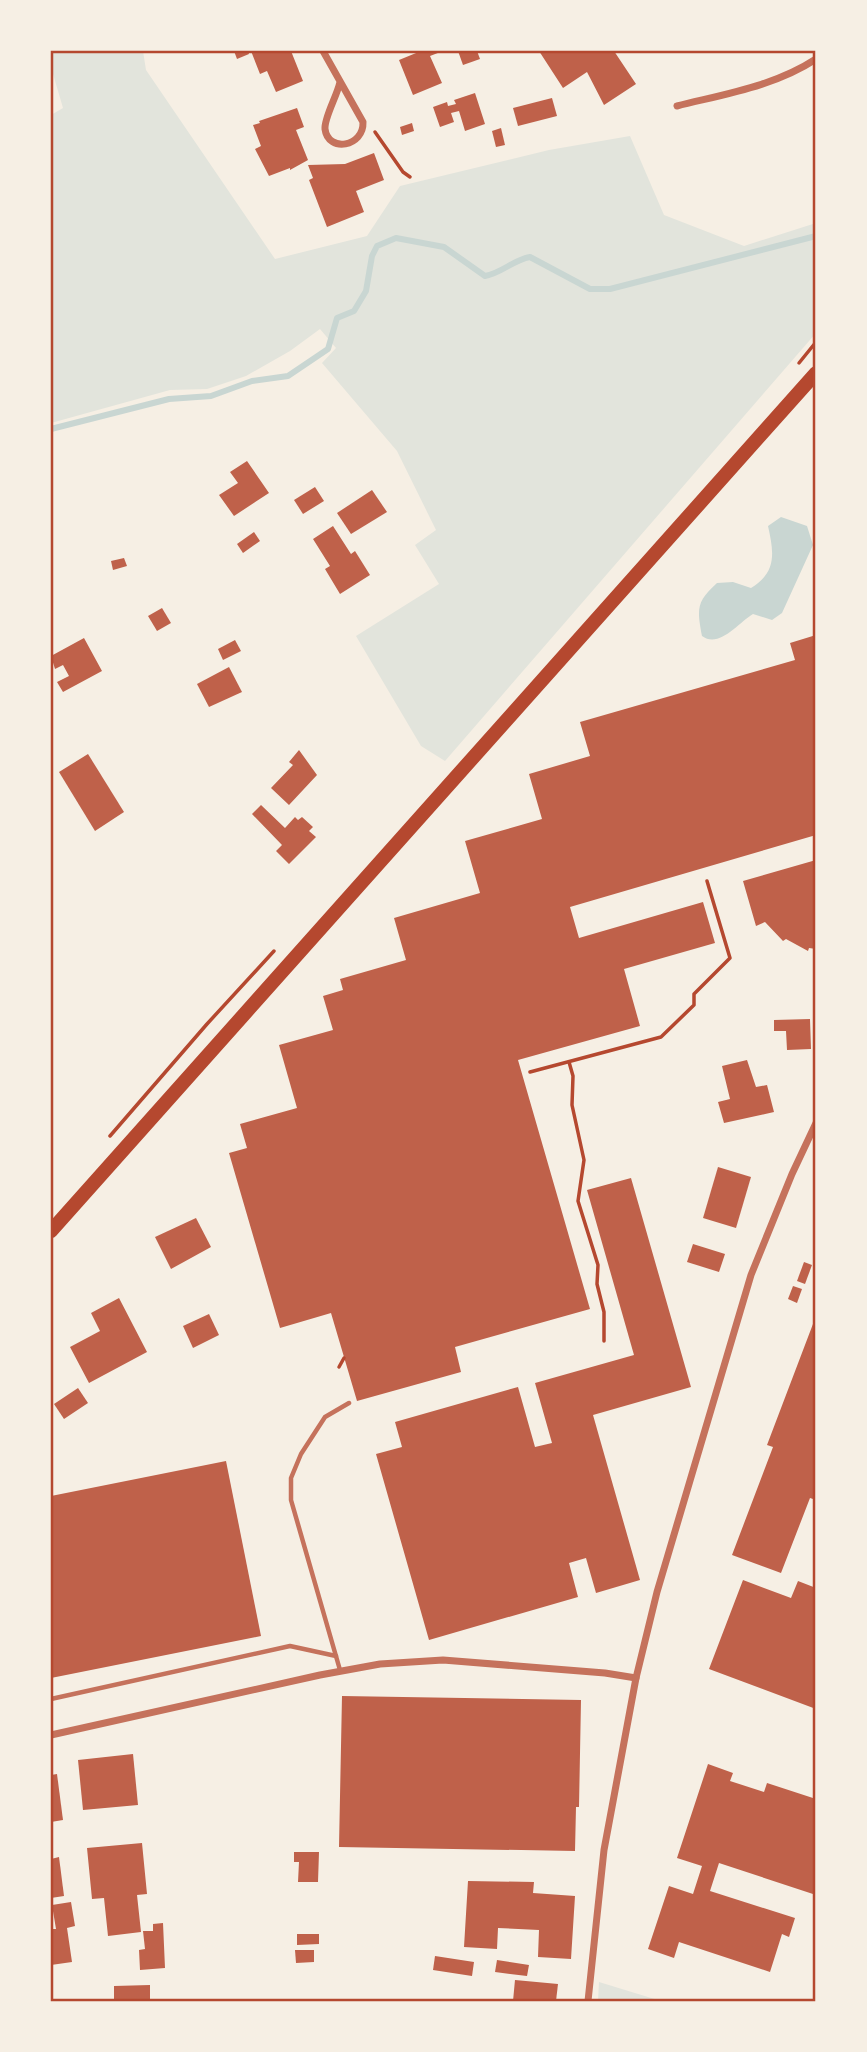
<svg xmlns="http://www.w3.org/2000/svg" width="867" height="2052" font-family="'IBM Plex Sans',sans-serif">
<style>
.green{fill:#e2e4dc}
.water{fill:#c9d6d2}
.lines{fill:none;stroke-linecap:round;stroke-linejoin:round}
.stream{stroke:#c9d6d2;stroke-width:6}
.building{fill:#bf614a}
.path{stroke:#b5482f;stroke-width:3.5}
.service{stroke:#c5725c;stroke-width:4.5}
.minor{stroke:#c5725c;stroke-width:7}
.primary{stroke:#b5482f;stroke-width:14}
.neatline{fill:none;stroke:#b5482f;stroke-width:2.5}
</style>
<rect width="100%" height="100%" fill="#f6efe4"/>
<g class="green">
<path d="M51,51H143L146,70L275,259L367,236L400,186L549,150L630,136L664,215L744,246L816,223V333L445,761L421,746L356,636L439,584L415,545L436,530L397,451L322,363L336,348L320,329L290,351L246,376L207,389L170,390L51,423V115L63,108L51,67Z"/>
<path d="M599,1982L661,2001H598Z"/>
</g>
<path class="water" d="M781,517L807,526L813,545L782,613L772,620L753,614C738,623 719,649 702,636C697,609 696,602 717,583L733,582L751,588C777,572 774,553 768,526Z"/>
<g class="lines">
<path class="stream" d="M51,429L169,399L211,396L252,381L288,376L328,349L337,318L354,311L366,291L372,256L377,246L396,238L444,247L485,276C502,273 513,260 530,257L590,289H610L816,236"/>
</g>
<g class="building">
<path d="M234,51H248L249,54L237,59Z"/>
<path d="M251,51H291L303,81L276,92L267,71L260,74Z"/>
<path d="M421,51H443L430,56L442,83L413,95L399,60Z"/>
<path d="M458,51H477L480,59L463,65Z"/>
<path d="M539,51H614L636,84L604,105L587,72L563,88Z"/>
<path d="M475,93L485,124L465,131L459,111L451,113L454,122L440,127L433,107L447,102L448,106L456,104L454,100Z"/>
<path d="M552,98L557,116L518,126L513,108Z"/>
<path d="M297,108L304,127L296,130L308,160L290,170V168L269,176L255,149L261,146L253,125L260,123L259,121Z"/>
<path d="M412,123L414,131L402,135L400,127Z"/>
<path d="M501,128L505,145L496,147L492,131Z"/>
<path d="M374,153L384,180L356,191L364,212L327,227L309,180L313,178L308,165L345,164Z"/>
<path d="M247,461L269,493L234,516L219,495L238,483L230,472Z"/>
<path d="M315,487L324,501L303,514L294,500Z"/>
<path d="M372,490L387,512L351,534L337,513Z"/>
<path d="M333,526L351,554L355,551L370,575L340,594L325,569L330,566L313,539Z"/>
<path d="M254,532L260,541L243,553L237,544Z"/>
<path d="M124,558L127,566L113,570L111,561Z"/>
<path d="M162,608L171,623L157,631L148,616Z"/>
<path d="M816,635V835L570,907L579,938L703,902L715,943L624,969L640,1026L518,1060L590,1309L455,1347L461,1372L357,1401L331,1313L280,1328L229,1153L247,1148L240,1124L297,1108L279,1045L333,1030L323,996L343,990L340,979L406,960L394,918L480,893L465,841L542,819L529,774L590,756L580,722L795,660L790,643Z"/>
<path d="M84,638L102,671L63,692L57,682L69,676L63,665L55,669L51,656Z"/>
<path d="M235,640L241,651L223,660L218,649Z"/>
<path d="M229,667L242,692L209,707L197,684Z"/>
<path d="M299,750L317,775L289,805L271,788L293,765L289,762Z"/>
<path d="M88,754L124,812L95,831L59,772Z"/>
<path d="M261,805L285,828L295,817L298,820L302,817L313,827L309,831L316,837L289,864L276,851L282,845L252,814Z"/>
<path d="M816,860V949L809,948L808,951L786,939L783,941L765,922L756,926L743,881Z"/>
<path d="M810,1019L811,1049L787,1050L786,1031H774V1020Z"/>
<path d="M747,1060L756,1087L767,1085L774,1112L724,1123L718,1102L730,1099L722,1066Z"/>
<path d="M718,1167L751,1177L736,1228L703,1218Z"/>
<path d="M631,1178L691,1387L593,1415L640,1580L596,1593L586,1558L569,1563L578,1597L429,1640L376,1454L402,1447L395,1422L518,1387L535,1447L552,1443L535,1383L634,1355L587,1190Z"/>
<path d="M196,1218L211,1247L171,1269L155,1237Z"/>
<path d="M693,1244L725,1254L719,1272L687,1262Z"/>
<path d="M804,1262L812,1265L805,1284L797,1281Z"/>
<path d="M793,1286L802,1289L797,1303L788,1299Z"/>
<path d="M119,1298L147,1352L89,1383L70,1347L100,1331L91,1313Z"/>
<path d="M209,1314L219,1335L193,1348L183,1326Z"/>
<path d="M816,1316V1500L810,1498L781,1573L732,1555L773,1447L767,1445Z"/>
<path d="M78,1388L88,1403L64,1419L54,1404Z"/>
<path d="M226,1461L261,1636L51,1678V1496Z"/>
<path d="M743,1580L791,1598L798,1581L816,1588V1709L709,1669Z"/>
<path d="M342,1696L581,1700L579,1807H576L575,1851L339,1847Z"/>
<path d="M133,1754L138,1805L83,1810L78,1760Z"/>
<path d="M708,1764L733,1773L730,1781L764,1792L767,1783L816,1799V1895L719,1863L710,1891L795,1918L789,1937L782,1934L770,1972L679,1942L674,1958L648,1949L669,1886L693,1894L702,1866L677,1858Z"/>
<path d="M57,1774L63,1820L51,1822V1775Z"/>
<path d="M142,1843L147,1894L137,1895L141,1932L108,1936L104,1898L92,1899L87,1848Z"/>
<path d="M294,1852H319L318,1882H298L299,1862H294Z"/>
<path d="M59,1857L64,1896L51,1898V1859Z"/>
<path d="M468,1881L534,1882L533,1893L575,1896L571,1959L538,1957L539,1930L498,1928L497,1949L464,1947Z"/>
<path d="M71,1902L75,1926L67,1928L72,1962L51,1965V1929H56L52,1905Z"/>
<path d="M163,1923L165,1968L140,1970L139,1950L145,1949L143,1931H153V1924Z"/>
<path d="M297,1934H319V1944L297,1945Z"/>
<path d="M295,1950H314V1962L296,1963Z"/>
<path d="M435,1956L474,1962L472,1976L433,1970Z"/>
<path d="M497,1960L529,1965L527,1976L495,1972Z"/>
<path d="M515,1980L558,1984L556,2001H513Z"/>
<path d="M150,1985V2001H114V1986Z"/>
</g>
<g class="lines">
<g class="path">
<path d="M375,132L403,172L410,177"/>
<path d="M799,363L816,342"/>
<path d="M569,1062L573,1076L572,1105L584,1160L578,1201L598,1265L597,1284L604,1312V1341"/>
<path d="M530,1072L661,1037L694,1005V994L730,958L707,881"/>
<path d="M110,1136L207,1024L274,951"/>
<path d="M339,1367L344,1358"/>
</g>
<g class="service">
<path d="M340,1670L291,1500V1478L301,1454L325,1417L349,1403"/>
<path d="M51,1699L290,1646L336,1656"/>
</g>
<g class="minor">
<path d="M323,51L363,122C364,147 328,153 325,129C324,118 337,96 340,82"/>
<path d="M677,106C725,94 775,86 816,59"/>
<path d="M51,1735L320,1675L380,1664L443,1660L605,1673L636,1678"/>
<path d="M588,2001L604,1850L636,1678L657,1592L751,1275L792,1174L816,1123"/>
</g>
<path class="primary" d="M51,1231L816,373"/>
</g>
<rect width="867" height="2052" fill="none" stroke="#f6efe4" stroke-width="105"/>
<rect x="52" y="52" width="762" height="1948" class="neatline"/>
</svg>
